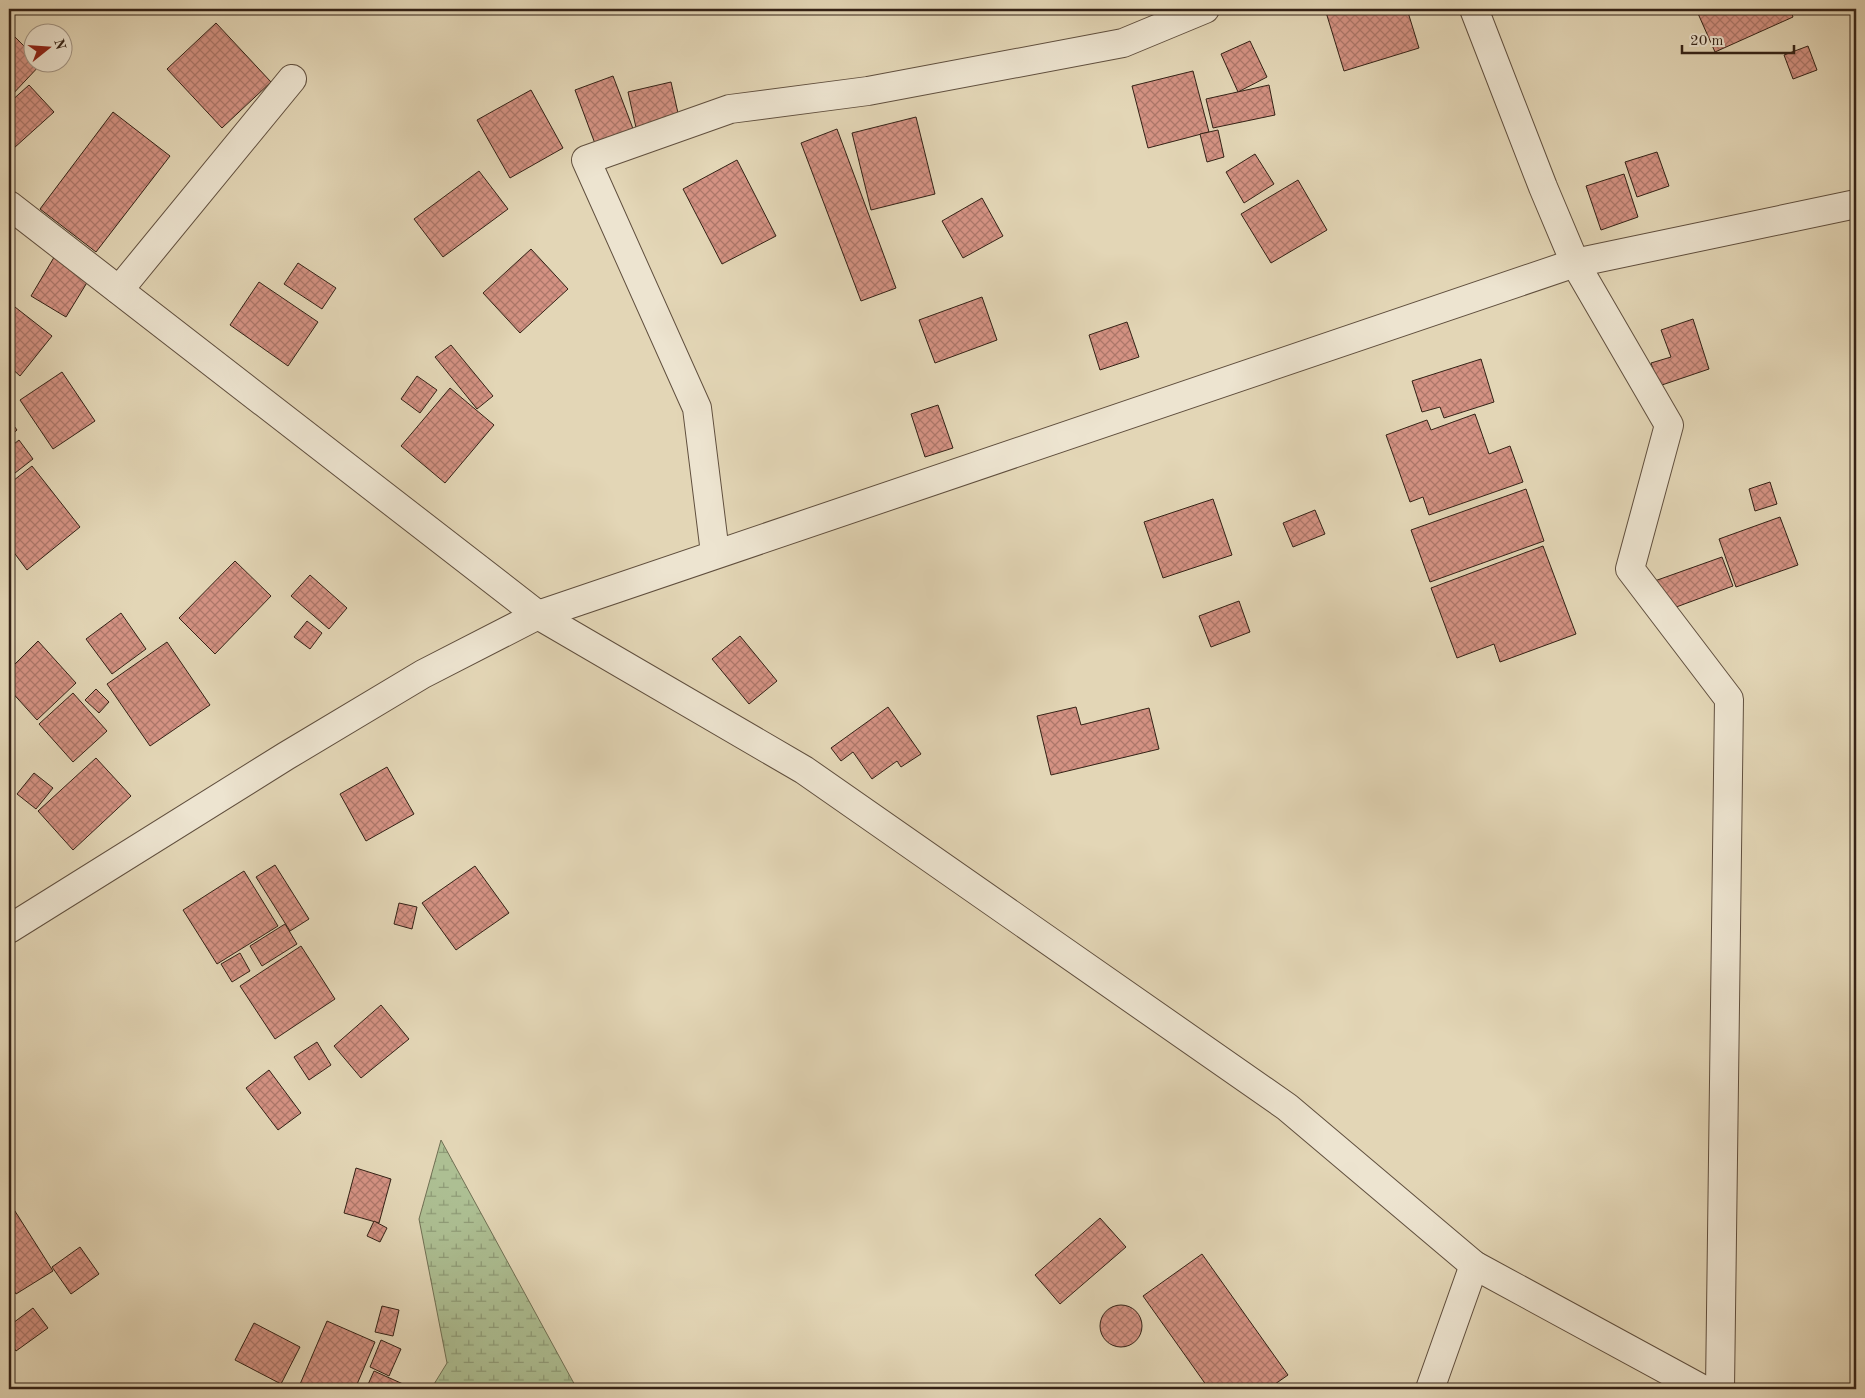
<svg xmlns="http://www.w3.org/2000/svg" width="1865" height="1398" font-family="'Old Standard TT',serif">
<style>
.wetland{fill:url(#wetland-marsh);stroke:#707054}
.building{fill:url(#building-cross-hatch);stroke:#342216}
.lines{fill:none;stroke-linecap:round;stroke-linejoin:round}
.minor-casing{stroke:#604f3e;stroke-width:30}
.minor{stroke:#ede4d0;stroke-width:28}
</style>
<defs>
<pattern id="wetland-marsh" width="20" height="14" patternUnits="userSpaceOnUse" patternTransform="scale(1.25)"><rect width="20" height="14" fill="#adbf93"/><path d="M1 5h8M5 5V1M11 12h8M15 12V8" fill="none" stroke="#8e9b77"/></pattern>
<pattern id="building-cross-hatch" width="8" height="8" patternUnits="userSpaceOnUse" patternTransform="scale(1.25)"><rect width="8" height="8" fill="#d49283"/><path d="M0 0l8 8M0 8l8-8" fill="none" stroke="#ad776a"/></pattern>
</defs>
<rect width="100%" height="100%" fill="#e3d6b6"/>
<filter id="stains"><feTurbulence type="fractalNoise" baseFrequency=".004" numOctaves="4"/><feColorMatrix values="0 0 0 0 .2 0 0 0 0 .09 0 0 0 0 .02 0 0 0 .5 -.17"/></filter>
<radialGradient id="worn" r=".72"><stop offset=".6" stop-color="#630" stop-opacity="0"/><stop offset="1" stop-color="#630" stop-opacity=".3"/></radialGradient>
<path class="wetland" d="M441,1140L577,1389H431L447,1363L419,1219Z"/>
<g class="building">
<path d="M1325,9H1407L1419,48L1344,71Z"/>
<path d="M1696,9H1790L1793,17L1715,52Z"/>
<path d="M216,23L271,82L222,128L167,69Z"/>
<path d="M9,31L32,54V62L42,63L9,98Z"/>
<path d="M1250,41L1267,77L1238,92L1221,54Z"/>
<path d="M1808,46L1817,70L1793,79L1784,55Z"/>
<path d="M1193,71L1209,132L1148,148L1132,86Z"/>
<path d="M613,76L635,134L597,149L575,90Z"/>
<path d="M671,82L680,122L637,132L628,92Z"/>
<path d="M29,85L54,112L14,148L9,142V103Z"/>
<path d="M1269,85L1275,115L1213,128L1206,99Z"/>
<path d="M531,90L563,148L510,178L477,120Z"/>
<path d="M113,112L170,156L96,252L40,209Z"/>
<path d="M916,117L935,194L871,210L852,133Z"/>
<path d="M837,129L896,288L861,301L801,143Z"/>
<path d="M1218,130L1224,157L1207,162L1200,134Z"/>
<path d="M1657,152L1669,186L1637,197L1625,162Z"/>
<path d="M1255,154L1274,184L1244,203L1226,172Z"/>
<path d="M737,160L776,236L722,264L683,189Z"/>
<path d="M479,171L508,209L443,257L414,219Z"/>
<path d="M1624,174L1638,217L1601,230L1586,186Z"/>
<path d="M1298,180L1327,230L1271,263L1241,214Z"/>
<path d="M982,198L1003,236L963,258L942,221Z"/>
<path d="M531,249L568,289L520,333L483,293Z"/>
<path d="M56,254L91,276L66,317L31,296Z"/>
<path d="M298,263L336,288L322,309L284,284Z"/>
<path d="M259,282L318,322L288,366L230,325Z"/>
<path d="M982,297L997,340L935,363L919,320Z"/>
<path d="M15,307L52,336L20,376L9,366V315Z"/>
<path d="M1693,319L1709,369L1659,386L1651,363L1671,357L1661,330Z"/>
<path d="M1127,322L1139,357L1100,370L1089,335Z"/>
<path d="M451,345L493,396L477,409L435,357Z"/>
<path d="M1481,359L1494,402L1444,418L1440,407L1422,412L1412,381Z"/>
<path d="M62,372L95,421L53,449L20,400Z"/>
<path d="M417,376L437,390L420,413L401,399Z"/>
<path d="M450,388L494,425L445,483L401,446Z"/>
<path d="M938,405L953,448L925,457L911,414Z"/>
<path d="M1475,414L1489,454L1510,446L1523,482L1429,515L1423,497L1410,502L1386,435L1427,420L1431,430Z"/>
<path d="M9,419L17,430L9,437Z"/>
<path d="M19,440L33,459L15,473L9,465V448Z"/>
<path d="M32,466L80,527L27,570L9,546V484Z"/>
<path d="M1770,482L1777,504L1755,511L1749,489Z"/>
<path d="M1526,489L1544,541L1430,582L1411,530Z"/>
<path d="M1213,499L1232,555L1163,578L1144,522Z"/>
<path d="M1315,510L1325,534L1293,547L1283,523Z"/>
<path d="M1780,517L1798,565L1736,587L1719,539Z"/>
<path d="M1543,546L1576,634L1500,662L1494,644L1457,658L1431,588Z"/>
<path d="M1722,557L1733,586L1660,613L1649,583Z"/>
<path d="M235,561L271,596L215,654L179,618Z"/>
<path d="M310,575L347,608L329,629L291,596Z"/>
<path d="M1239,601L1250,632L1211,647L1199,616Z"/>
<path d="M121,613L146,649L112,674L86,639Z"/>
<path d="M307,621L322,633L310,649L294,637Z"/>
<path d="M740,636L777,681L749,704L712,659Z"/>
<path d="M38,641L76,683L37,720L9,689V670Z"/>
<path d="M167,642L210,705L150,746L107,684Z"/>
<path d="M96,689L109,702L99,713L85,700Z"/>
<path d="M73,693L107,731L73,762L39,724Z"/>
<path d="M888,707L921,754L901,767L897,761L872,779L853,752L841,761L831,748Z"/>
<path d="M1076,707L1081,725L1149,708L1159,749L1051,775L1037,716Z"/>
<path d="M96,758L131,796L73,850L38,811Z"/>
<path d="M387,767L414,814L366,841L340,794Z"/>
<path d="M34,773L53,788L36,809L17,794Z"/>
<path d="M275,865L309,919L290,931L256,877Z"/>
<path d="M475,866L509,913L456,950L422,903Z"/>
<path d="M244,871L278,926L217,964L183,910Z"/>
<path d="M399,903L417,907L412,929L394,924Z"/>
<path d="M285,924L297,944L262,966L250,946Z"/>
<path d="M301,946L335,999L275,1039L240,986Z"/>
<path d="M240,953L250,971L232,982L221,964Z"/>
<path d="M381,1005L409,1039L361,1078L334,1046Z"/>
<path d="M317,1042L331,1065L309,1080L294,1057Z"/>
<path d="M269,1070L301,1113L278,1130L246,1088Z"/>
<path d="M356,1168L391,1179L379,1223L344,1213Z"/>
<path d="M13,1208L53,1271L16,1294L9,1282V1211Z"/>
<path d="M1100,1218L1126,1247L1060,1304L1035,1275Z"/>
<path d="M374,1221L387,1228L380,1242L367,1236Z"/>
<path d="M80,1247L99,1274L71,1294L52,1267Z"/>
<path d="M1202,1254L1288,1375L1268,1389H1209L1143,1296Z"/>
<circle cx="1121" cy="1326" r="21"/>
<path d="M382,1306L399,1310L393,1336L375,1332Z"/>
<path d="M33,1308L48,1328L16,1351L9,1341V1326Z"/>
<path d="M327,1321L375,1342L355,1389H298Z"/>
<path d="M254,1323L300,1347L281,1384L235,1360Z"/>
<path d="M381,1340L401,1349L389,1376L370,1367Z"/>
<path d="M374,1371L403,1384L401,1389H366Z"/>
</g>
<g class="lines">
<g class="minor-casing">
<g id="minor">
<path d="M1474,9L1543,187L1575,263L1669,425L1630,569L1729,699L1720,1389"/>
<path d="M9,205L538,615L804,770L1287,1107L1474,1265L1702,1389"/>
<path d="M119,290L292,79"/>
<path d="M715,553L697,408L586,160L730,109L868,91L1123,43L1205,9"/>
<path d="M9,929L286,756L423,674L538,615L1575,263L1856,204"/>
<path d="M1430,1389L1474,1265"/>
</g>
</g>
<use href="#minor" class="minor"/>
</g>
<rect width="1865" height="1398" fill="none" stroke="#e3d6b6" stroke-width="30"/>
<rect x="10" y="10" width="1845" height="1378" fill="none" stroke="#342216" stroke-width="2.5"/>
<rect x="15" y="15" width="1835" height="1368" fill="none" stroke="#342216"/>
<g transform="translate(48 48) rotate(73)"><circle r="24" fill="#ede4d0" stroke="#a39686"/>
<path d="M0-4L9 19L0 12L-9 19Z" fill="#8f2418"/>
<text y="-8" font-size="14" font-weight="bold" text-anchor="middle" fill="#342216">N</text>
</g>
<path d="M1682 45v8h112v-8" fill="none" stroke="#342216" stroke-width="2.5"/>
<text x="1690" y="45" font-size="15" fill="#342216" stroke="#ede4d0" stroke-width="4" paint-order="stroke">20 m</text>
<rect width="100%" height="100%" filter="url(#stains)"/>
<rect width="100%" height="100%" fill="url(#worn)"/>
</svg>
